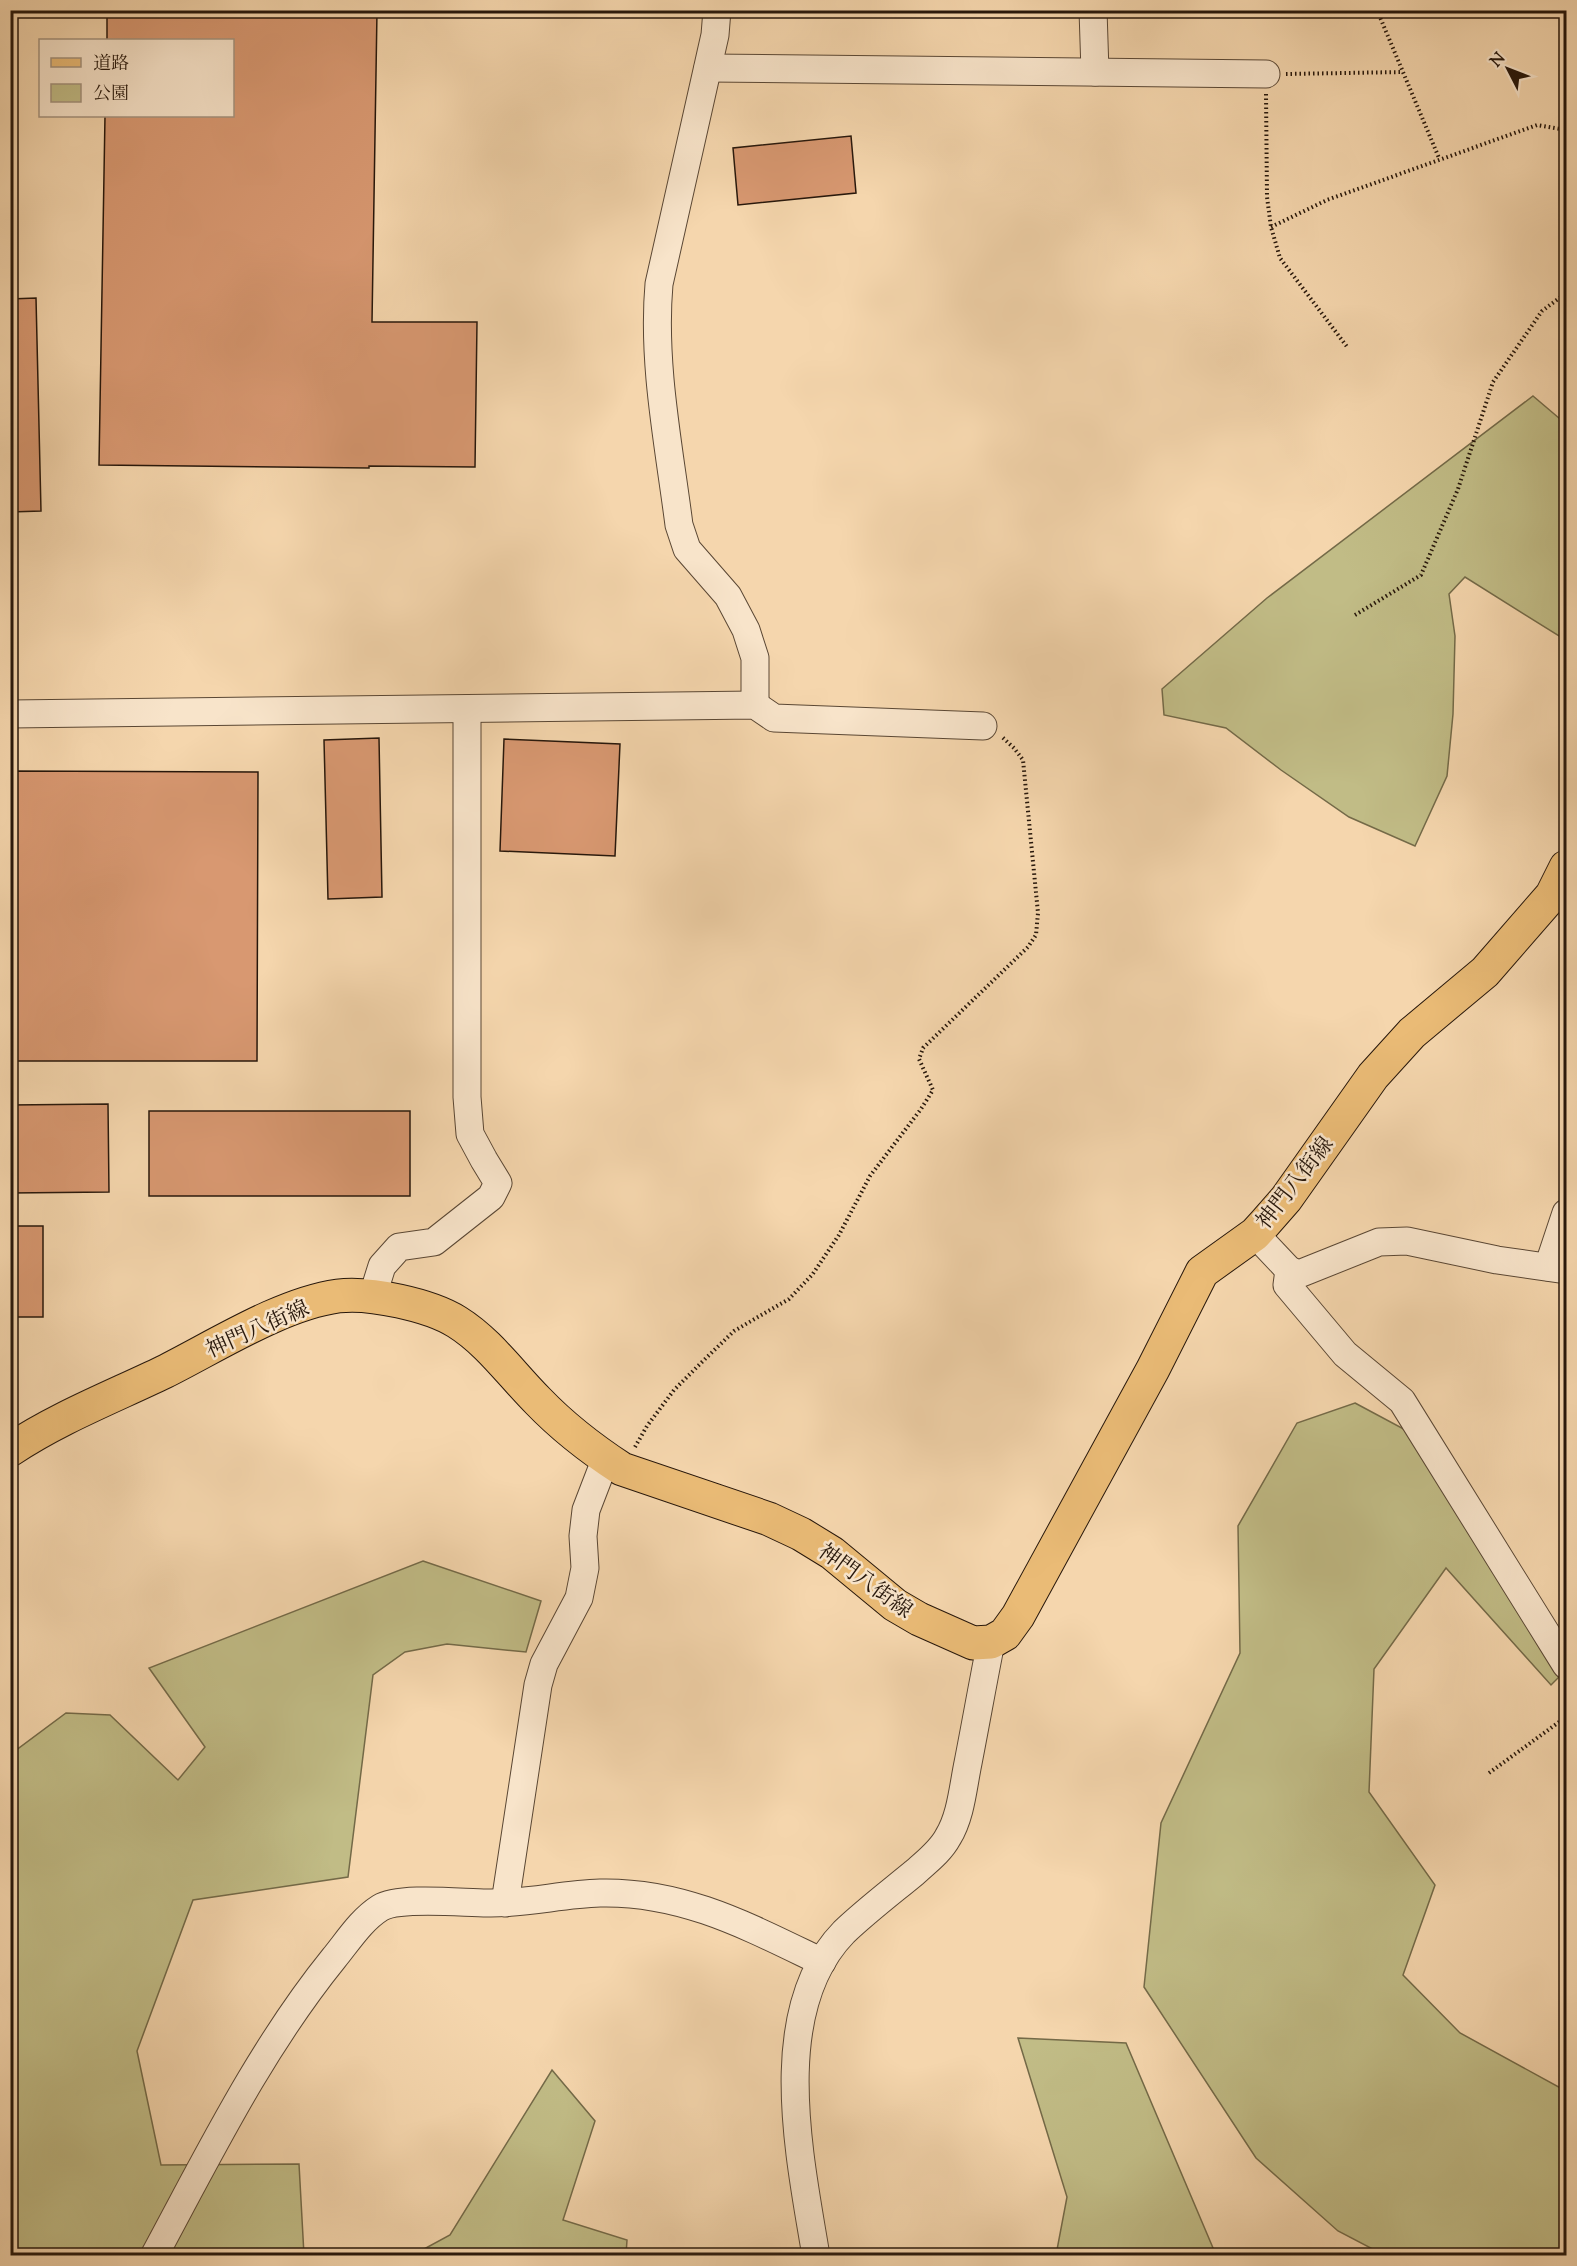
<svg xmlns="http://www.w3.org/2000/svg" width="1577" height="2266" font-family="'Sorts Mill Goudy','Noto Serif JP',serif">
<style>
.green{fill:#c1bc86;stroke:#746a48;stroke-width:1.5}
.building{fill:#d89871;stroke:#27170b;stroke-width:1.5}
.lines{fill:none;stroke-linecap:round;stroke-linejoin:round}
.minor-casing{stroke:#5a4734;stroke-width:29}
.major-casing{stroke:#27170b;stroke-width:35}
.path{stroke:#27170b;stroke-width:4;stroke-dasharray:1.5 3;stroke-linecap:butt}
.minor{stroke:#f8e4ca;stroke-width:27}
.major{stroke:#eabb76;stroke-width:33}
.labels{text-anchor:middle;stroke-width:5;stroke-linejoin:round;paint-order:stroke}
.street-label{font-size:22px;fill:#27170b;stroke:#f8e4ca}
</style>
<rect width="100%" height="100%" fill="#f5d6ad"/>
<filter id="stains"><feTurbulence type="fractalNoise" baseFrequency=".00333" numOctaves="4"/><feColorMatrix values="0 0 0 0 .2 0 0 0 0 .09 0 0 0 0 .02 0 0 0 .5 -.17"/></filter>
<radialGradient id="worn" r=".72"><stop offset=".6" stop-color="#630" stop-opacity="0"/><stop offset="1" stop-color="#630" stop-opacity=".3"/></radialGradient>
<g class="green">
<path d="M1533,396L1566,424V633L1559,636L1465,577L1449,594L1455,636L1453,714L1447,776L1415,846L1349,817L1281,770L1226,728L1164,715L1162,689L1267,598Z"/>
<path d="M1355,1403L1443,1450L1566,1639V1670L1551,1685L1446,1568L1374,1669L1369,1792L1435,1885L1403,1975L1460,2033L1566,2091V2255H1384L1338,2231L1256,2158L1144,1987L1161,1823L1240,1653L1238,1526L1297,1423Z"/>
<path d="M423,1561L541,1601L526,1652L447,1644L405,1652L373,1675L348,1877L193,1900L137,2051L161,2165L299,2164L304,2255L46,2256L43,2251L11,2249V1754L66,1713L110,1715L178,1780L205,1747L149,1668Z"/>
<path d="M1018,2038L1126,2043L1216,2255H1056L1067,2197Z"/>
<path d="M552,2070L595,2121L563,2220L627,2240L626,2255H413L450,2235Z"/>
</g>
<g class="building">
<path d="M107,10L377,11L372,322H477L475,467L369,466V468L99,465L105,116H232V40H107Z"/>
<path d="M851,136L856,193L738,205L733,148Z"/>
<path d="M36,298L41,511L10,512V299Z"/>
<path d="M379,738L382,897L328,899L324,740Z"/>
<path d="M504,739L620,744L615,856L500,851Z"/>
<path d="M10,771L258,772L257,1061H10Z"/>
<path d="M108,1104L109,1192L10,1193V1105Z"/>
<rect x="149" y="1111" width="261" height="85"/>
<rect x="10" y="1226" width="33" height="91"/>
</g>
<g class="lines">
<g class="minor-casing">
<g id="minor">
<path d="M717,10L715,35L659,284C652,364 669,446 679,525L687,549L728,596L746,630L755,658V705"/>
<path d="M1093,10L1095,72"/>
<path d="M708,68L1266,74"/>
<path d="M10,714L755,705L774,718L983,726"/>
<path d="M1255,1234L1289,1270L1299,1274L1379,1242L1407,1241L1497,1260L1566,1270"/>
<path d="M1548,1267L1566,1213"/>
<path d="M1289,1270L1287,1285L1345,1354L1402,1401L1566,1665"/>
<path d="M372,1298L382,1266L399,1247L434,1242L491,1197L498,1183L484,1160L470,1134L467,1097V709"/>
<path d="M505,1903L538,1685L544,1664L579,1598L585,1568L583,1536L586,1510L606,1458"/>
<path d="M154,2256C209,2154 261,2048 334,1958C348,1941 361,1920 380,1908C399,1896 463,1903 487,1903C525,1904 562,1894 600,1893C683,1891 749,1927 822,1962"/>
<path d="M816,2256C800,2158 767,2011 844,1932C866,1911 891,1892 914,1873C926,1862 940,1852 948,1837C961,1816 963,1787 968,1763C976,1722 983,1682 991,1642"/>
</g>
</g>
<g class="major-casing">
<path id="major" d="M10,1450C58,1418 112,1397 164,1372C216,1346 281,1304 338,1296C370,1292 430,1305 457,1322C489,1342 511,1374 538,1401C562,1426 593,1450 622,1469L769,1519L801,1534L832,1553L895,1605L919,1619L973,1643L991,1642L1005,1634L1018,1616L1153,1369L1202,1272L1255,1234L1265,1223L1286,1199L1373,1076L1412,1033L1485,972L1552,895L1566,867"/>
</g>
<g class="path">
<path d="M1377,10L1439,158"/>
<path d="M1286,74L1403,72"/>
<path d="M1266,94L1267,197L1271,227L1280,258L1348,348"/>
<path d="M1271,227L1327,200L1537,125L1566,130"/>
<path d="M1355,615L1421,575L1458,489L1493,382L1542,311L1566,293"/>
<path d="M635,1447L647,1426L674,1390L703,1361L734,1331L789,1299L812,1275L839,1235L870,1176L921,1109L933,1090L919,1059L923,1048L1028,947L1036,935L1038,913L1023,760L1014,748L1001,736"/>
<path d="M1489,1773L1566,1717"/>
</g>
<use href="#minor" class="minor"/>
<use href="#major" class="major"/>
</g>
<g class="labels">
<g class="street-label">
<text transform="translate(1294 1182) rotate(-52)" y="8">神門八街線</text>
<text transform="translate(257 1328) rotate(-24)" y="8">神門八街線</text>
<text transform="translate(866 1580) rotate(36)" y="8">神門八街線</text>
</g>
</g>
<rect width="1577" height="2266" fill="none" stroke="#f5d6ad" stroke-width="36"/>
<rect x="12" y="12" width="1553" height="2242" fill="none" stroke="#27170b" stroke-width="3"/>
<rect x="18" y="18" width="1541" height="2230" fill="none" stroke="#27170b" stroke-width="1.5"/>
<rect x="39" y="39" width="195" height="78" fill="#f8e4ca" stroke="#a4927e" stroke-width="1.5"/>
<rect x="51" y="58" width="30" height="9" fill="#eabb76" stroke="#a4927e" stroke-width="1.5"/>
<text x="93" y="69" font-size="18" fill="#27170b">道路</text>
<rect x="51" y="84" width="30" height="18" fill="#c1bc86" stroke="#a4927e" stroke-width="1.5"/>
<text x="93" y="99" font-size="18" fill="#27170b">公園</text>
<g transform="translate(1508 69) rotate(312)" stroke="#f8e4ca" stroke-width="4.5" paint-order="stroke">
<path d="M0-4.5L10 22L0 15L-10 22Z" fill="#27170b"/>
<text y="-9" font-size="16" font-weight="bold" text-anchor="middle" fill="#27170b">N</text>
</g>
<rect width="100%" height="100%" filter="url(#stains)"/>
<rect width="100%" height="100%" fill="url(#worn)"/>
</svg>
